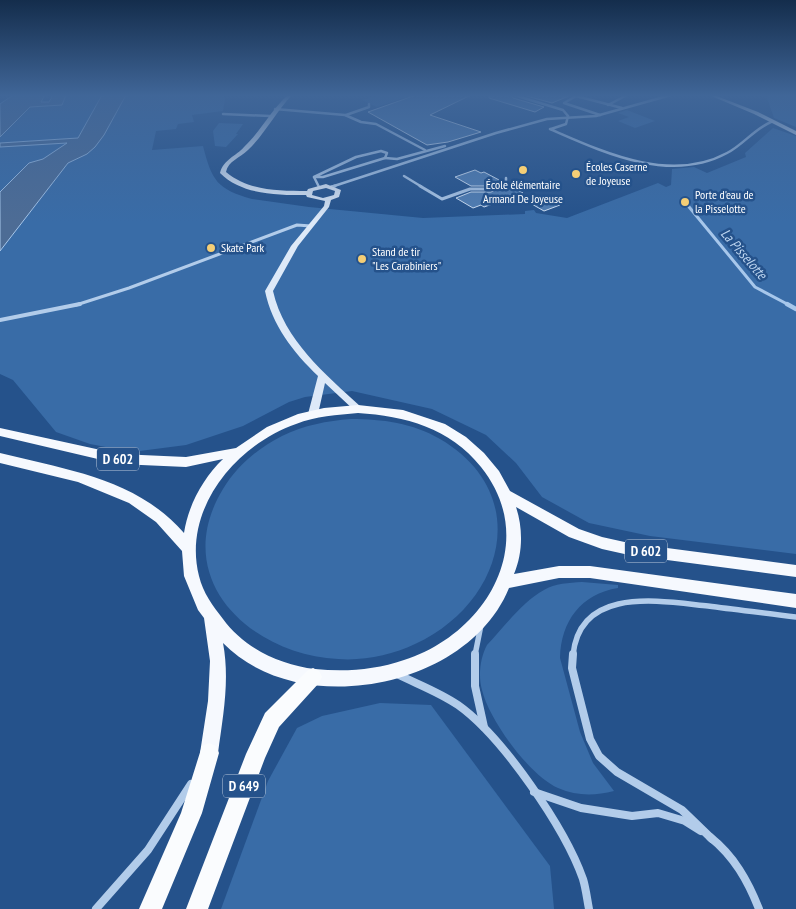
<svg xmlns="http://www.w3.org/2000/svg" width="796" height="909" font-family="'PT Sans Narrow',sans-serif">
<style>
.green{fill:#396ca7}
.water{fill:#4d6c95;stroke:#a7c7eb}
.lines{fill:none;stroke-linecap:round;stroke-linejoin:round}
.stream-far1{stroke:#a7c7eb;stroke-width:3}
.stream{stroke:#a7c7eb;stroke-width:4.5}
.building{fill:#517eb3;stroke:#d7e6f8}
.pedestrian-far2{stroke:#b2ccea;stroke-width:2.5}
.pedestrian-far1{stroke:#b2ccea;stroke-width:3}
.pedestrian{stroke:#b2ccea;stroke-width:4}
.minor-far3{stroke:#b2ccea;stroke-width:2.5}
.minor-far2{stroke:#b2ccea;stroke-width:3}
.minor-far1{stroke:#b2ccea;stroke-width:5.5}
.minor{stroke:#b2ccea;stroke-width:8}
.secondary{fill:#dde9f8;fill-rule:evenodd}
.primary{fill:#f6f9fe;fill-rule:evenodd}
.trunk{fill:#fafcfe;fill-rule:evenodd}
.poi-dot{fill:#f4ce76;stroke:#25528b;stroke-width:2}
.labels{text-anchor:middle;stroke-width:5;stroke-linejoin:round;paint-order:stroke}
.far-poi-label{font-size:12px;fill:#fff;stroke:#25528b;text-anchor:start}
.far-water-label{font-size:14px;font-style:italic;fill:#bed6f1;stroke:#25528b}
.shield{fill:#25528b;stroke:#becbdc;stroke-width:1}
.shield-label{font-size:14px;font-weight:bold;fill:#fff}
</style>
<rect width="100%" height="100%" fill="#25528b"/>
<g class="green">
<path d="M66,95H102L78,138L0,143V137L30,107L61,105Z"/>
<path d="M126,95H224L225,100L223,111L192,115L194,122L178,124L176,129L156,131L152,150L203,146C212,181 217,189 252,199L309,207L423,218L525,214V211L534,210L536,213L567,218L658,183L666,187L671,185L672,169L694,167L707,173L746,157L745,153L773,128L796,136V554L650,536L589,523L542,497L516,463L486,435L432,409L352,391L305,397L289,402L243,426L186,445L132,452L90,444L56,432L13,380L0,374V251L68,163L87,154L121,105Z"/>
<path d="M380,95H412L377,107L362,100Z"/>
<path d="M766,95H796V127L774,118Z"/>
<path d="M627,110L655,121L635,128L618,121L629,117L618,113Z"/>
<path d="M219,123L243,124L236,134H238L226,147L215,146L213,131Z"/>
<path d="M52,143H68L43,159L29,163L0,192V147Z"/>
<path d="M351,419C382,419 413,423 440,439C534,494 504,603 415,644C392,655 364,661 338,659C249,654 169,578 223,489C237,466 258,448 282,436C304,425 327,421 351,419Z"/>
<path d="M582,582L618,585V588C581,594 561,621 560,658L580,732L593,763L614,791C594,796 577,796 558,788C530,776 489,720 482,690C478,676 480,658 487,645C503,628 523,601 544,590C555,583 569,583 582,582Z"/>
<path d="M380,703L431,705L550,866L554,909H221L268,781L297,728L322,716Z"/>
</g>
<g class="water">
<path d="M13,95H45L41,102H49L53,95H66L62,105L30,107L0,137V104Z"/>
<path d="M102,95H126L104,135L95,147L87,154L68,163L0,251V192L29,163L43,159L67,143L0,147V143L78,138Z"/>
</g>
<g class="lines">
<path class="stream-far1" d="M685,202L755,287L789,305"/>
<path class="stream" d="M787,304L796,309"/>
</g>
<g class="building">
<path d="M416,95H471L430,115L481,132L448,142L427,145L368,112Z"/>
<path d="M489,95H511L513,98L544,107L535,112L489,98Z"/>
<path d="M523,95H571L552,103Z"/>
<path d="M475,170L481,173L484,172L501,181L489,186H471L455,177Z"/>
<path d="M508,185L523,193L484,207L481,205L473,208L456,198L471,192H491Z"/>
<path d="M545,197L560,205L544,211L530,203Z"/>
</g>
<g class="lines">
<g class="pedestrian-far2">
<path d="M404,176L422,187"/>
<path d="M495,187L506,182V178"/>
</g>
<g class="pedestrian-far1">
<path d="M420,186L442,199L470,189H490L498,186"/>
<path d="M76,305L129,288L297,225L311,226"/>
</g>
<path class="pedestrian" d="M0,320L80,304"/>
<g class="minor-far3">
<path d="M514,95L563,110L568,116"/>
<path d="M608,105L627,95"/>
<path d="M275,109L345,115L361,122L376,124L425,150"/>
<path d="M223,114L270,116"/>
<path d="M346,115L369,107V104"/>
<path d="M600,115L564,103L576,96L622,108"/>
<path d="M550,129C603,152 670,184 727,153C743,145 754,129 771,122"/>
<path d="M551,129L566,124L568,116"/>
<path d="M381,151L387,153L385,158L323,177H314L356,157Z"/>
<path d="M385,158L397,159L445,146"/>
<path d="M314,177L319,187"/>
<path d="M331,187L496,133L547,119L596,116L671,95"/>
</g>
<path class="minor-far2" d="M331,187L335,186"/>
<g class="minor-far1">
<path d="M475,655L481,625"/>
<path d="M573,655C580,586 659,601 708,606C737,610 767,613 796,617"/>
</g>
<g class="minor">
<path d="M475,654V686L484,727"/>
<path d="M573,654L572,668L576,684L590,739L599,756L617,772L682,810L712,839"/>
<path d="M397,674C417,684 439,692 458,705C502,736 565,828 583,879C586,889 587,899 589,909"/>
<path d="M534,792L581,808L632,816L658,813L685,821L701,831"/>
<path d="M710,837C734,856 748,881 759,909"/>
<path d="M96,909L148,850L191,784"/>
</g>
<g class="secondary">
<path d="M288,95H292C276,112 264,135 248,150C240,158 228,161 226,172C249,191 278,191 307,191L308,189L326,184L341,190L339,197L331,200L329,207L298,246L273,291C284,340 325,374 361,407L363,409L358,412L355,411L325,383L318,414L313,417L310,416L308,414L318,376C293,352 272,325 265,291L291,246L324,206L325,201L307,197L306,195C277,195 242,195 220,173C223,160 236,156 244,147C261,131 271,110 288,95ZM326,188L335,191L334,195L323,198L312,195L313,191Z"/>
<path d="M709,95H714L758,112L796,131V135L754,114Z"/>
</g>
<path class="primary" d="M358,405L403,410L445,424L466,437L484,453L499,471L510,491L579,529L602,537L629,543L796,565V577L629,555L602,549L569,537L516,507C523,528 523,553 514,574L559,566H590L796,594V608L590,578H559L509,588C468,689 299,721 223,643C230,680 223,716 218,753L215,759L209,762L203,759L200,753L208,701L210,661L204,618L198,610L184,576L182,551L156,522L129,503L78,482L0,463V453C67,470 136,478 184,533C188,506 203,478 223,459L186,467L119,464L0,436V428L119,454L186,457L236,448L267,427L298,414L324,408ZM358,413C405,416 450,428 481,467C541,542 486,634 404,660C375,670 345,672 315,669C280,665 244,648 223,619C213,606 203,593 199,576C182,509 236,445 296,424C316,416 337,415 358,413Z"/>
<g class="trunk">
<path d="M313,668L319,671L322,677L319,683L279,727L265,758L208,909H186L246,754L265,713L307,671Z"/>
<path d="M209,743L216,746L219,753L202,813L162,909H139L181,813L202,746Z"/>
</g>
</g>
<linearGradient id="sky" x2="0" y2="1"><stop stop-color="#142d4c"/><stop offset="0.43" stop-color="#406698"/><stop offset="1" stop-color="#406698" stop-opacity="0"/></linearGradient>
<rect width="796" height="222" fill="url(#sky)"/>
<g class="poi-dot">
<circle cx="523" cy="170" r="5"/>
<circle cx="576" cy="174" r="5"/>
<circle cx="685" cy="202" r="5"/>
<circle cx="211" cy="248" r="5"/>
<circle cx="362" cy="259" r="5"/>
</g>
<g class="labels">
<g class="far-poi-label">
<text x="586" y="171">Écoles Caserne<tspan x="586" dy="14">de Joyeuse</tspan></text>
<text x="523" y="189" text-anchor="middle">École élémentaire<tspan x="523" dy="14">Armand De Joyeuse</tspan></text>
<text x="695" y="199">Porte d'eau de<tspan x="695" dy="14">la Pisselotte</tspan></text>
<text x="221" y="252">Skate Park</text>
<text x="372" y="256">Stand de tir<tspan x="372" dy="14">"Les Carabiniers"</tspan></text>
</g>
<g class="far-water-label">
<text transform="translate(744 254) rotate(49)" y="5">La Pisselotte</text>
</g>
<g class="shield">
<rect x="97" y="447.5" width="42" height="23" rx="4"/>
<rect x="625" y="539.5" width="42" height="23" rx="4"/>
<rect x="223" y="774.5" width="42" height="23" rx="4"/>
</g>
<g class="shield-label">
<text x="118" y="464">D 602</text>
<text x="646" y="556">D 602</text>
<text x="244" y="791">D 649</text>
</g>
</g>
</svg>
